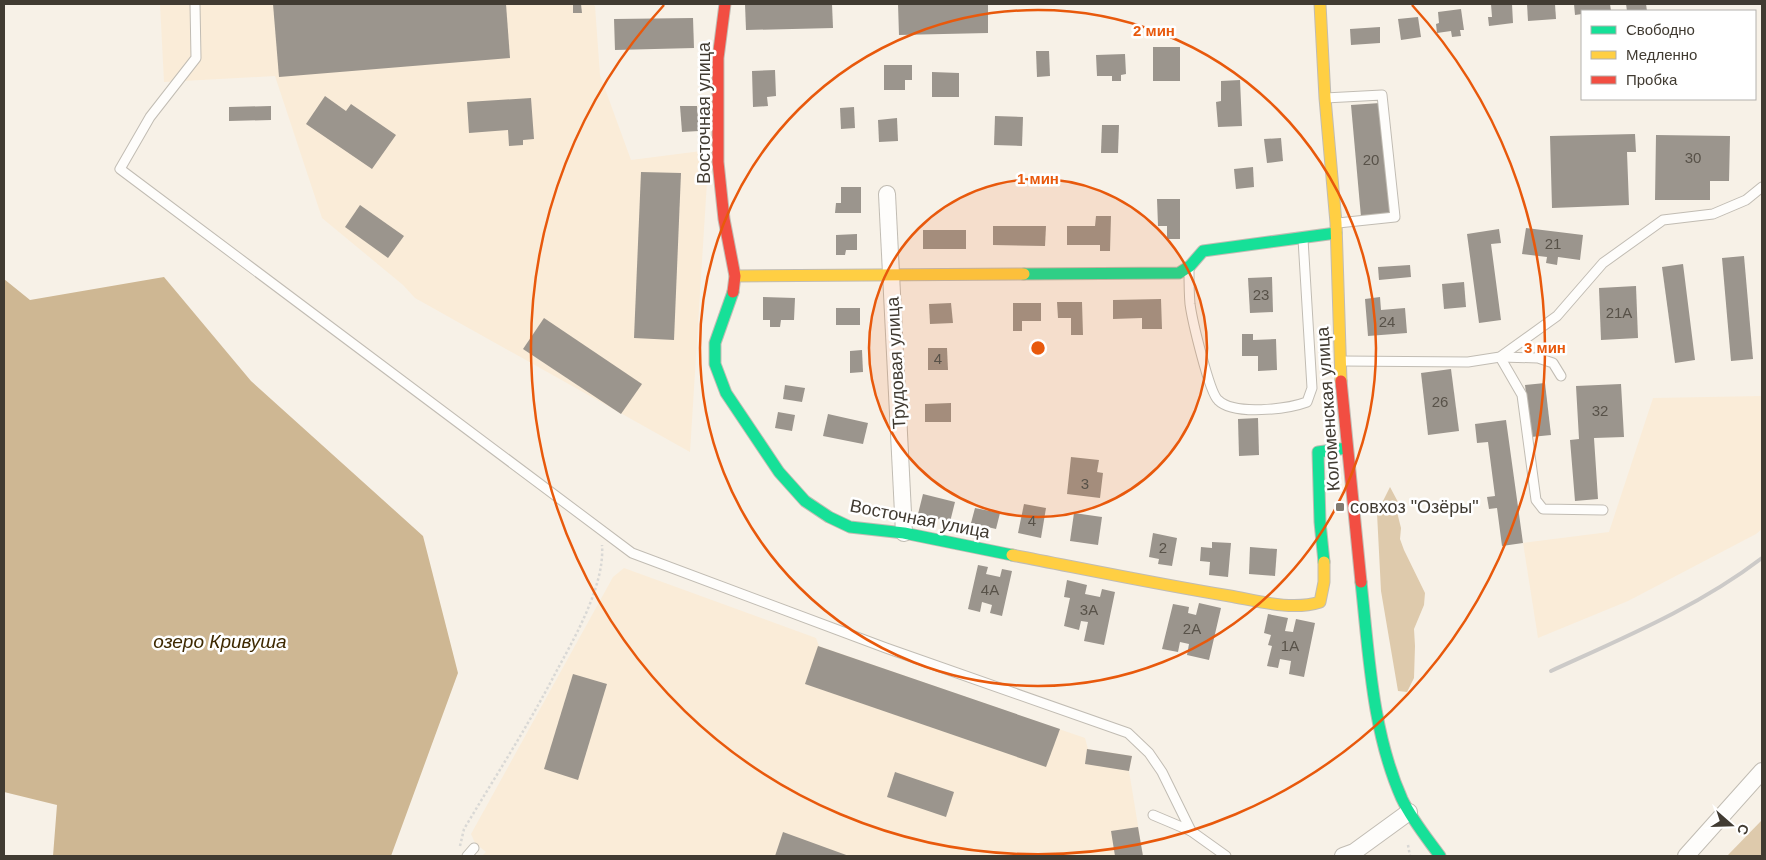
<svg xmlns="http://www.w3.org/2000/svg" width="1766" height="860" font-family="Helvetica,sans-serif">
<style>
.built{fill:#faecd8}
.forest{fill:#decaac}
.water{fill:#ceb793}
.building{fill:#9b958d}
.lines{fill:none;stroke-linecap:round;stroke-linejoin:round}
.lane-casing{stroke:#c1bcb3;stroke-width:11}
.street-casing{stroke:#c1bcb3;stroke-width:18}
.fast-casing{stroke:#c1bcb3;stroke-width:13}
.slow-casing{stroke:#c1bcb3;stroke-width:13}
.jam-casing{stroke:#c1bcb3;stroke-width:13}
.path{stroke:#d9d8d5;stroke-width:2.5;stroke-dasharray:2.5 2.5;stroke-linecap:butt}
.lane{stroke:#fefdfb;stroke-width:9}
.street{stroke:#fefdfb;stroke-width:16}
.fast{stroke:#16e098;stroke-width:11}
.slow{stroke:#ffcf43;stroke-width:11}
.jam{stroke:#f24e42;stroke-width:11}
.rail{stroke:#cccac8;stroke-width:4}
.ring{fill:none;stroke:#e8590c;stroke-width:2.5}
.poi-dot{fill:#817b71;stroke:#fff;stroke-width:2}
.labels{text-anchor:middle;stroke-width:5;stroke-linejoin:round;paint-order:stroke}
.number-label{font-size:15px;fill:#585249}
.street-label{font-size:18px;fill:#413b32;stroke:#fff}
.poi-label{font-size:18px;fill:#413b32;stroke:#fff;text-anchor:start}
.water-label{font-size:19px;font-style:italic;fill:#3e2901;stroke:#fff}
.centre{fill:#e8590c;stroke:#fff;stroke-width:2.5}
.ring-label{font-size:15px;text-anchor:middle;font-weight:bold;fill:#e8590c;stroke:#fff;stroke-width:5;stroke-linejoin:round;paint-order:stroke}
</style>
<rect width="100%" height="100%" fill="#f7f1e7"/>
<g class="built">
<path d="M160,4H592L595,6L600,75L631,160L709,150L690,452L415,298L403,285L322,218L275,76L164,82Z"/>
<path d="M1762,396V529L1756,534L1628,601L1538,638L1523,543L1609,532L1653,398Z"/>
<path d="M624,568L816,638L819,646L1085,738L1088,749L1132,756L1129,771L1143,856H482L486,852L475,843L471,834L613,577Z"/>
</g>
<g class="forest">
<path d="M1390,487L1398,502L1397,512L1401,528L1400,539L1404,550L1425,593L1424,605L1414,629L1415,646L1414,678L1407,692L1398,691L1381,591L1377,513Z"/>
<path d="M1762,820V856H1727Z"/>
</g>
<path class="water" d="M164,277L251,381L423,536L458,673L391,856H53L57,805L4,792V279L30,300Z"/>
<g class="building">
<path d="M273,4H506L510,58L279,77Z"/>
<path d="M573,4H581L582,13H573Z"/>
<path d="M745,4H832L833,28L746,30Z"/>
<path d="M898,4H988V33L899,35Z"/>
<path d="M1491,4H1512L1513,23L1489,26L1488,17H1492Z"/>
<path d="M1527,4H1555L1556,19L1528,21Z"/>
<path d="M1574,4H1610L1611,11H1582V14L1575,15Z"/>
<path d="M1626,4H1646L1647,11H1627Z"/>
<path d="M1461,9L1464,30H1460L1461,36L1452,37L1451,31L1437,33L1436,24L1439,23L1438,12Z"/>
<path d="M1418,17L1421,37L1401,40L1398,19Z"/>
<path d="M693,18L694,48L615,50L614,19Z"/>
<path d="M1380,27V43L1351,45L1350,29Z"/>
<rect x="1153" y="47" width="27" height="34"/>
<path d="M1036,51H1049L1050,76L1037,77Z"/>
<path d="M1125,54L1126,74L1121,75V81H1112V76H1097L1096,55Z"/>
<path d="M884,65H912V80H905V90H884Z"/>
<path d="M775,70L776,96L767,97L768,106L753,107L752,71Z"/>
<path d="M932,72L959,73V97H932Z"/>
<path d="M1240,80L1242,126L1218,127L1216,102L1221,101V81Z"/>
<path d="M325,96L346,111L351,104L396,135L372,169L306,124Z"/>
<path d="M531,98L534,139L523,140V145L509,146L508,130L469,133L467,102Z"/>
<path d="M1380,103L1390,214L1361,217L1351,105Z"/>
<path d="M271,106V120L229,121V107Z"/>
<path d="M680,106H697L699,131L682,132Z"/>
<path d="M854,107L855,128L841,129L840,108Z"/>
<path d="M995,116L1023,117L1022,146L994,145Z"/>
<path d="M897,118L898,141L879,142L878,120Z"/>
<path d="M1102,125H1119L1118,153H1101Z"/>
<path d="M1635,134L1636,152H1627L1629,205L1552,208L1550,136Z"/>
<path d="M1656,135L1730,136L1729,181H1710V200H1655Z"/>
<path d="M1281,138L1283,161L1267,163L1264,139Z"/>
<path d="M1253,167L1254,187L1236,189L1234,169Z"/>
<path d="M641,172L681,173L674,340L634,338Z"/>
<path d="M841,187H861V213H835L836,203H841Z"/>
<path d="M1157,199H1180V239H1167V226H1158Z"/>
<path d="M360,205L404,236L388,258L345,227Z"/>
<path d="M1096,216H1111L1110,251H1100V245H1067V226H1095Z"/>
<path d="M993,226H1046L1045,246L993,245Z"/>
<path d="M1526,228L1583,235L1580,260L1558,257L1557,265L1546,263L1547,257L1522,254Z"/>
<path d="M1499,229L1501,243L1491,244L1501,320L1479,323L1467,234Z"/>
<rect x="923" y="230" width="43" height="19"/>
<path d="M857,234V250H846L845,255H836V235Z"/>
<path d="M1744,256L1753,359L1731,361L1722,258Z"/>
<path d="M1683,264L1695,360L1675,363L1662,267Z"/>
<path d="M1410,265L1411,277L1379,280L1378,267Z"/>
<path d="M1272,277L1273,312L1250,313L1248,278Z"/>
<path d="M1464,282L1466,307L1444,309L1442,284Z"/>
<path d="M1636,286L1638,338L1601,340L1599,288Z"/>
<path d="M763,297L795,298L794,320H781L780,327H770V320H763Z"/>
<path d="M1380,297L1381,310L1405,308L1407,333L1368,336L1365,299Z"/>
<path d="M1161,299L1162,329H1142V318L1113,319V300Z"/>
<path d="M1057,302H1082L1083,335H1071V318H1058Z"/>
<path d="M951,303L953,323L930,324L929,304Z"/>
<path d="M1013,303H1041V321H1022V331H1013Z"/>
<rect x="836" y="308" width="24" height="17"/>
<path d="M544,318L642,384L621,414L523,349Z"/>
<path d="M1242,334H1253V340L1276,339L1277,370L1258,371V356H1242Z"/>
<path d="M928,348H947L948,370H928Z"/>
<path d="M862,350L863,372L850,373V351Z"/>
<path d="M1451,369L1459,431L1428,435L1421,373Z"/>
<path d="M1545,383L1551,435L1531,437L1525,385Z"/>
<path d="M1621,384L1624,437L1594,438L1598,499L1575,501L1570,440L1579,439L1576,386Z"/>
<path d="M785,385L805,388L802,402L783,399Z"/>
<path d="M951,403V422H925V404Z"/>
<path d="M778,412L795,415L792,431L775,428Z"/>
<path d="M828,414L868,423L863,444L823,436Z"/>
<path d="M1258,418L1259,455L1239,456L1238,419Z"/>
<path d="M1506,420L1523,543L1502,546L1497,508L1489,509L1487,497L1495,496L1488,442L1477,443L1475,424Z"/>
<path d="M1071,457L1099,460L1097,472L1103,473L1100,498L1067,494Z"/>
<path d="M923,494L955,502L950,522L918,514Z"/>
<path d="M1024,504L1046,508L1041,538L1018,533Z"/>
<path d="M975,508L1000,513L996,529L971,523Z"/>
<path d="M1074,513L1102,517L1098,545L1070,541Z"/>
<path d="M1153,533L1177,538L1172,566L1158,564L1159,559L1149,557Z"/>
<path d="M1212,542L1231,543L1228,577L1209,575L1210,562L1200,561L1201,547L1212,548Z"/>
<path d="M1250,547L1277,549L1275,576L1249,574Z"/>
<path d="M978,565L988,567L986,574L1000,577L1002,569L1012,571L1002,616L990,613L992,605L982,602L980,612L968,609Z"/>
<path d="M1067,580L1087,585L1085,594L1100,597L1102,589L1115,592L1104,645L1084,641L1088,622L1081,621L1079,630L1064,626L1070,598L1064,597Z"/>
<path d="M1199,603L1221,608L1209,660L1187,655L1189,644L1180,642L1178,652L1162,649L1173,604L1189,607L1188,613L1196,615Z"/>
<path d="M1268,614L1288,618L1285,631L1293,632L1296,619L1315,623L1304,677L1289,674L1291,661L1280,659L1278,668L1267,666L1272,646L1268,645L1271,635L1264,633Z"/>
<path d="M818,646L1060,729L1046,767L805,684Z"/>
<path d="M573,674L607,684L578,780L544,769Z"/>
<path d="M1087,749L1132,756L1129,771L1085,764Z"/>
<path d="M895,772L954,792L946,817L887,797Z"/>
<path d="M1138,827L1143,856H1115L1111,831Z"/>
<path d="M783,832L849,856H775Z"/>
</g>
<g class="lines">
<g class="lane-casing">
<g id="lane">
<path d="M195,4L196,58L150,117L120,169L632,553L886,648L1128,733L1149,753L1162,772L1191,831L1226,856"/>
<path d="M1325,98L1382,95L1395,217L1338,223"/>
<path d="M1189,269C1189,281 1189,293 1190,304C1192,319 1209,392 1218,400C1234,416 1288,409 1307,402L1312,388L1303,239"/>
<path d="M1500,357L1522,395L1536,500L1543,509L1603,510"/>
<path d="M1501,357L1538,358L1553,363L1561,376"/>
<path d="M1342,361L1468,362L1500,357L1557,316L1603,263L1663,220L1713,214L1746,200L1762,187"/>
<path d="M1153,815L1191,831"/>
<path d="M467,856L474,848"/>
</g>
</g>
<g class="street-casing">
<g id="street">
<path d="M887,194L904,533"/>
<path d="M1343,856L1354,852L1409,812"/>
<path d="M1686,856L1762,771"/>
</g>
</g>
<g class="fast-casing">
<g id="fast">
<path d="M1024,274L1179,273L1190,266L1203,251L1336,233"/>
<path d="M733,292L715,343V364L726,393L779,472L805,501L829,517L850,527L904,533L1012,555"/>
<path d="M1324,562L1320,522L1318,452L1347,448"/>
<path d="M1361,582C1369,655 1372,732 1402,799C1412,820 1427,838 1440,856"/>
</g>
</g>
<g class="slow-casing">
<g id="slow">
<path d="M1320,4L1325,98L1336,223L1341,381"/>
<path d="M735,276L1024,274"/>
<path d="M1012,555C1085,569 1157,584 1230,596C1258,601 1292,611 1320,602L1324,582V562"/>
</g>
</g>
<g class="jam-casing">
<g id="jam">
<path d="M725,4L718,58V162L724,219L735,276L733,292"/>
<path d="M1341,381L1361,582"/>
</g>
</g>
<g class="path">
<path d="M1408,845L1410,856"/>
<path d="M460,846L464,829C495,777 528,726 556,672C575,637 605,585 602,545"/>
</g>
<use href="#lane" class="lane"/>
<use href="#street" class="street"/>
<use href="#fast" class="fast"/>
<use href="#slow" class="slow"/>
<use href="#jam" class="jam"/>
<path class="rail" d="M1551,671C1623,638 1698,607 1762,558"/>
</g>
<circle cx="1038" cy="348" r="169" fill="#e8590c" fill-opacity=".12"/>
<g class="ring">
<circle cx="1038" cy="348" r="169"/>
<circle cx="1038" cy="348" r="338"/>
<path d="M1412 5A507 507 0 1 1 664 5"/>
</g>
<rect class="poi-dot" x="1335" y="502" width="10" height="10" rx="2.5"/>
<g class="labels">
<g class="number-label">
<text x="1693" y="163">30</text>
<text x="1371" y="165">20</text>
<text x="1553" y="249">21</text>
<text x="1261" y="300">23</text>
<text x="1619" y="318">21А</text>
<text x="1387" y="327">24</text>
<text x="938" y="364">4</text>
<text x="1440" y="407">26</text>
<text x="1600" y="416">32</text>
<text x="1085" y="489">3</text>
<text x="1032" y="526">4</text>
<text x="1163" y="553">2</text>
<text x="990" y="595">4А</text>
<text x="1089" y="615">3А</text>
<text x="1192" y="634">2А</text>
<text x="1290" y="651">1А</text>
</g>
<g class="street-label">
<text transform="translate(704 113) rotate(-90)" y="6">Восточная улица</text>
<text transform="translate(896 363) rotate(-93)" y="6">Трудовая улица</text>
<text transform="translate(1328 409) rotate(-94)" y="6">Коломенская улица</text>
<text transform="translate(920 519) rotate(11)" y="6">Восточная улица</text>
</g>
<g class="poi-label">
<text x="1350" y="513">совхоз "Озёры"</text>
</g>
<g class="water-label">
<text x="220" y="648">озеро Кривуша</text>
</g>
</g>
<circle cx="1038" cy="348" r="8" class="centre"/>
<g class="ring-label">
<text x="1154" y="36">2 мин</text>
<text x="1038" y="184">1 мин</text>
<text x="1545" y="353">3 мин</text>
</g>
<rect width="1766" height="860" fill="none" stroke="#413b32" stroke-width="10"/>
<rect x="1581" y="10" width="175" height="90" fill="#ffffff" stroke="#b3b1ad"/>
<rect x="1591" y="26" width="25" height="8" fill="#16e098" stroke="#b3b1ad"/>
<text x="1626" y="35" font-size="15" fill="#413b32">Свободно</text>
<rect x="1591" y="51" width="25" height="8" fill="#ffcf43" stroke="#b3b1ad"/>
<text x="1626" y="60" font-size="15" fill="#413b32">Медленно</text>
<rect x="1591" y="76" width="25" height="8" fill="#f24e42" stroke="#b3b1ad"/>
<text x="1626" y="85" font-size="15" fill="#413b32">Пробка</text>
<g transform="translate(1731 825) rotate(110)" stroke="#ffffff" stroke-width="4" paint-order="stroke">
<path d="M0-4L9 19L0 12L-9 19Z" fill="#413b32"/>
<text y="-8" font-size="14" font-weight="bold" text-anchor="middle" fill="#413b32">С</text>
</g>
</svg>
